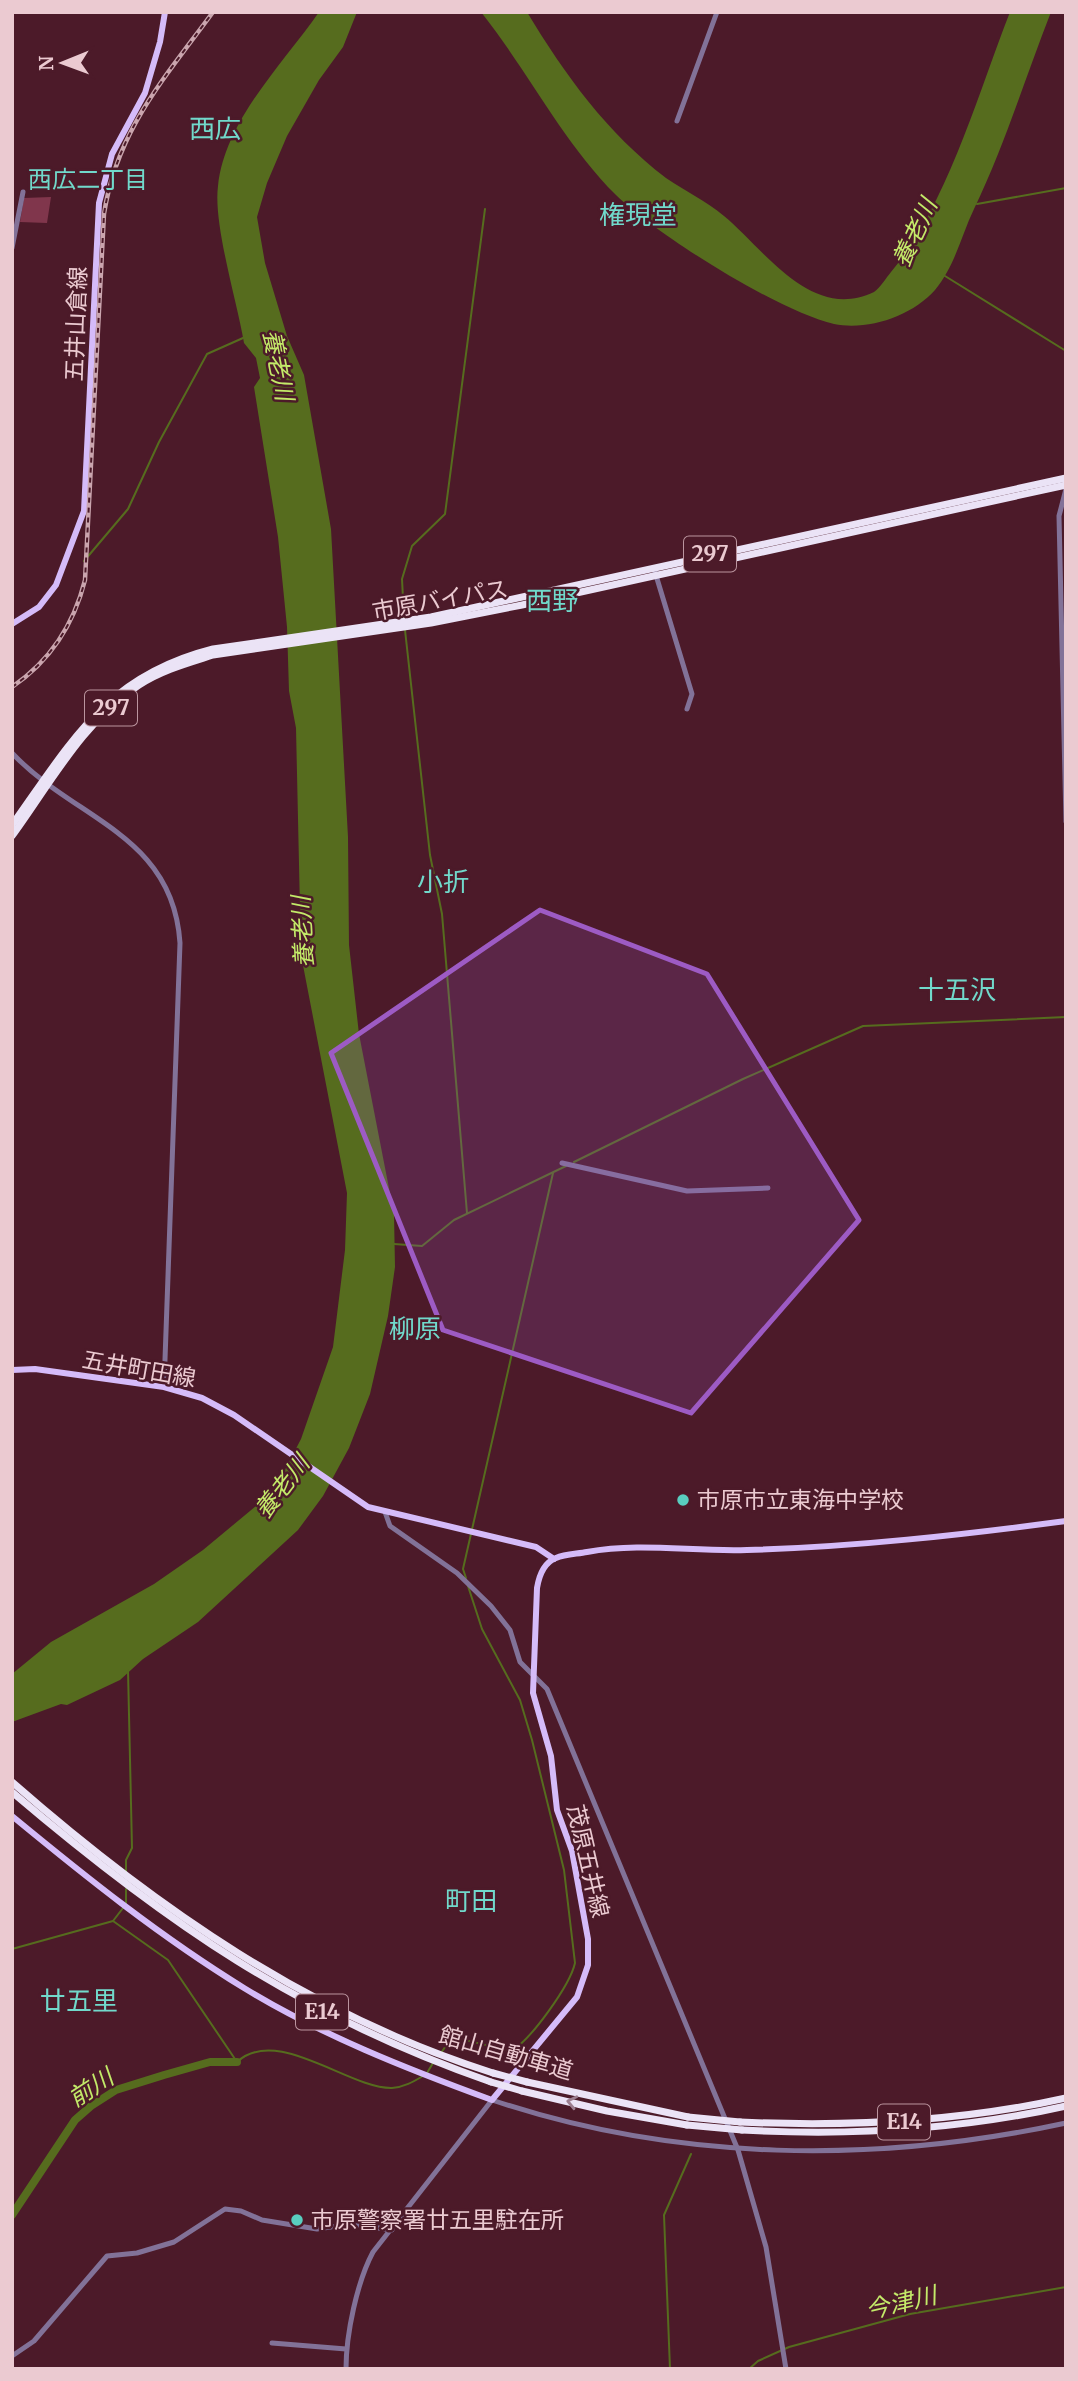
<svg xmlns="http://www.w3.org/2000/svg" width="1078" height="2381" font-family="Merriweather,'Noto Sans JP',serif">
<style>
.green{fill:#80364c}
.water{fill:#566c1e}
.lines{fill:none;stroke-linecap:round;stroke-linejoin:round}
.stream{stroke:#566c1e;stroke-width:2}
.river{stroke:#566c1e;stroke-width:8}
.minor{stroke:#827298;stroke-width:5}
.major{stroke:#d5bbf9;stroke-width:6}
.highway{stroke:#ebe3f6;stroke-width:7}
.rail-casing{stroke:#caa5ae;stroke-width:4.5}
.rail{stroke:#4c1a29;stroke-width:2;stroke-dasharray:5;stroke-linecap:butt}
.highway-bridge{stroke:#ebe3f6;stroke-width:7}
.oneway{stroke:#9c7e90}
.marked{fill:#9d5bc4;fill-opacity:0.2;stroke:#9d5bc4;stroke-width:5;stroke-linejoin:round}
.poi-dot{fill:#59cebf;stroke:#4c1a29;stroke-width:2.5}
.labels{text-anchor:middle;stroke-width:5;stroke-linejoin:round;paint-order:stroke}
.shield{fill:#4c1a29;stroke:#bb959f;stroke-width:2}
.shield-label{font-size:21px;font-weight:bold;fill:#ebcad1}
.street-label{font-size:23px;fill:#ebcad1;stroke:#4c1a29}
.poi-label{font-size:23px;fill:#ebcad1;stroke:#4c1a29;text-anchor:start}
.neighbourhood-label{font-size:24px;fill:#71d9cb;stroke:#4c1a29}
.water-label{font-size:24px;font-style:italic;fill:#c3ea69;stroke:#4c1a29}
.quarter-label{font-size:26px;fill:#71d9cb;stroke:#4c1a29}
</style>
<rect width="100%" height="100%" fill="#4c1a29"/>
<path class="green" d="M51,197L47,223L20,222L24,198Z"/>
<g class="water">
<path d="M319,12H357L343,47L319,80L287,136L267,183L257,217L265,263L287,336L304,375L331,529L348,837L349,945L359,1034L394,1214L395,1267L388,1316L370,1394L349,1448L323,1496L298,1530L198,1622L143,1659L120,1680L67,1705L61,1704L12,1722V1674L51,1642L154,1584L203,1550L262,1501L277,1485L301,1439L333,1347L345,1250L347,1193L301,955L296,728L289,691L287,627L278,537L254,387L260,378L256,358L244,343C237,301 213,224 218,186C225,120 283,64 319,12Z"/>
<path d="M481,12H527C565,75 607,133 666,178C685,191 706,201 724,216C765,250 811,322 874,292C880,288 886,278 891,272C948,203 977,96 1010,12H1051C1025,78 1005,145 974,209C961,236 955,266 935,290C912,316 868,331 834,324C778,311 657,235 616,195C562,141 528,71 481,12Z"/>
</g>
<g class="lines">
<g class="stream">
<path d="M977,204L1066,188"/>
<path d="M945,276L1066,351"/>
<path d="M84,561L128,509L159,442L207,354L243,338"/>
<path d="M404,618L402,579L412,546L445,514L485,209"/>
<path d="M405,630L430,855L442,914L467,1213"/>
<path d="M574,1162L743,1079L863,1026L1066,1017"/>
<path d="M394,1244L422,1246L454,1220L566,1166"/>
<path d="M466,1578L463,1569L553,1173"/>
<path d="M126,1872V1860L132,1848L128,1670"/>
<path d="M126,1904V1889"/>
<path d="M113,1921L168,1960L237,2062C277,2025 349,2089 392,2088C404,2087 413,2082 423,2076"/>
<path d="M12,1949L113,1921L123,1908"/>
<path d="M441,2053L452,2037L511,2051C531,2040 570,1985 575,1963L564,1870L532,1740L520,1700L482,1629L468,1586"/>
<path d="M427,2073L433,2063"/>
<path d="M670,2369L664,2215L691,2154"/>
<path d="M749,2369L758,2361L789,2347L910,2314L1066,2287"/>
</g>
<path class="river" d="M12,2215L75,2120L91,2106L116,2090L164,2075L210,2062H237"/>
<g class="minor">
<path d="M677,121L717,12"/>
<path d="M12,248L23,192"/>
<path d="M1066,489L1059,516L1066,822"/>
<path d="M655,572L692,694L687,709"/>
<path d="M12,753C75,820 173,834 180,943L164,1387"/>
<path d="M562,1163L687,1191L768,1188"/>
<path d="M385,1512L390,1526L457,1573L491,1606L510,1630L520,1662L547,1689L738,2150L766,2247L786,2369"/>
<path d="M272,2343L346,2349"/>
<path d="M12,2356L34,2341L107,2256L137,2253L174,2242L225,2209L241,2211L262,2220L317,2229L351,2224L392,2230"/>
<path d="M346,2369C346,2334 357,2282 373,2252L492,2100C676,2162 876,2164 1066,2123"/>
</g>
<g class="major">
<path d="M12,624L39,607L56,585L84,511L99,203L112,154L145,93L160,42L165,12"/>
<path d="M12,1370L35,1369L164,1387L202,1398L234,1415L368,1507L536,1547L554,1559"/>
<path d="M12,1816C86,1877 161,1937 244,1988C321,2035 407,2069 492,2100L577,1997L588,1965V1939L572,1851L557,1810L551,1756L533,1693L537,1588C539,1576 543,1563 556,1558C565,1554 577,1554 587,1552C641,1542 692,1552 747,1550C854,1547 960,1535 1066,1521"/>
</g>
<g class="highway">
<path d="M12,825C72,741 106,676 213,649L431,617L1066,478"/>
<path d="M12,836C50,784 84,720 139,685C162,670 188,663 213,655L431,623L522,605L1066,485"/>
<path d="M12,1782C156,1908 310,2015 493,2073"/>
<path d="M12,1792C166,1923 299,2015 491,2082"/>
<path d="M527,2082L688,2117"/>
<path d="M522,2091L607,2111L687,2125"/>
<path d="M740,2122C850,2127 958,2122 1066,2098"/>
<path d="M742,2130C851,2136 959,2130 1066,2106"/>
</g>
<g class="rail-casing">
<path id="rail" d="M12,687C50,661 74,624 85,580L104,214C117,130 164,79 213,12"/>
</g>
<use href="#rail" class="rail"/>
<g class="highway-bridge">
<path d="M493,2073L527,2082"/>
<path d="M491,2082L522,2091"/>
<path d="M688,2117L740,2122"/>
<path d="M687,2125L742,2130"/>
</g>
</g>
<defs><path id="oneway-chevron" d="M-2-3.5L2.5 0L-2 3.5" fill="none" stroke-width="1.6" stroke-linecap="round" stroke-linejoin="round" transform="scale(1.75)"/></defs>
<use class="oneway" href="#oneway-chevron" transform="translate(572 2102) rotate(-167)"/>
<path class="marked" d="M540,910L707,974L859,1220L691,1413L443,1330L331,1053Z"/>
<g class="poi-dot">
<circle cx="683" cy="1500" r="7"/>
<circle cx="297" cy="2220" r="7"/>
</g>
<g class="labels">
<g class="shield">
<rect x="684" y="536.5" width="52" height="35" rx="5"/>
<rect x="85" y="690.5" width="52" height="35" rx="5"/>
<rect x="296" y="1994.5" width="52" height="35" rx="5"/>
<rect x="878" y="2104.5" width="52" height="35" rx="5"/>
</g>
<g class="shield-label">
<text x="710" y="561">297</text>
<text x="111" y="715">297</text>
<text x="322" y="2019">E14</text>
<text x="904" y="2129">E14</text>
</g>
<g class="street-label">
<text transform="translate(76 324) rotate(-88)" y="8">五井山倉線</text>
<text transform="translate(440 600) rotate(-10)" y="8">市原バイパス</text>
<text transform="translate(139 1369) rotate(10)" y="8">五井町田線</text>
<text transform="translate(588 1861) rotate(77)" y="8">茂原五井線</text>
<text transform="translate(506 2053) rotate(16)" y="8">館山自動車道</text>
</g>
<g class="poi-label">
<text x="697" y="1508">市原市立東海中学校</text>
<text x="311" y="2228">市原警察署廿五里駐在所</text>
</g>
<g class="neighbourhood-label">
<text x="88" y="188">西広二丁目</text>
</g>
<g class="water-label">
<text transform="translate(915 233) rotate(-65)" y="8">養老川</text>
<text transform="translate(278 365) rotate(79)" y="8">養老川</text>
<text transform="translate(303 932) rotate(-93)" y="8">養老川</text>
<text transform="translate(282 1487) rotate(-52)" y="8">養老川</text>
<text transform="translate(91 2088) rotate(-33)" y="8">前川</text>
<text transform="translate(901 2303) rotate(-13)" y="8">今津川</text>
</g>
<g class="quarter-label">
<text x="215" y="138">西広</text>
<text x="638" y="224">権現堂</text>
<text x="552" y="610">西野</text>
<text x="443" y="891">小折</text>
<text x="957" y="999">十五沢</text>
<text x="415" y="1338">柳原</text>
<text x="471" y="1910">町田</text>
<text x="79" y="2010">廿五里</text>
</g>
</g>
<rect width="1078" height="2381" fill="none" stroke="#ebcad1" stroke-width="28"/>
<g transform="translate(63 63) rotate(269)" stroke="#4c1a29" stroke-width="5" paint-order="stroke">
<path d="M0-5L12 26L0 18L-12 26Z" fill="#ebcad1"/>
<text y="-10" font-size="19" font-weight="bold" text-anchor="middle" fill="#ebcad1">N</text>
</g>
</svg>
